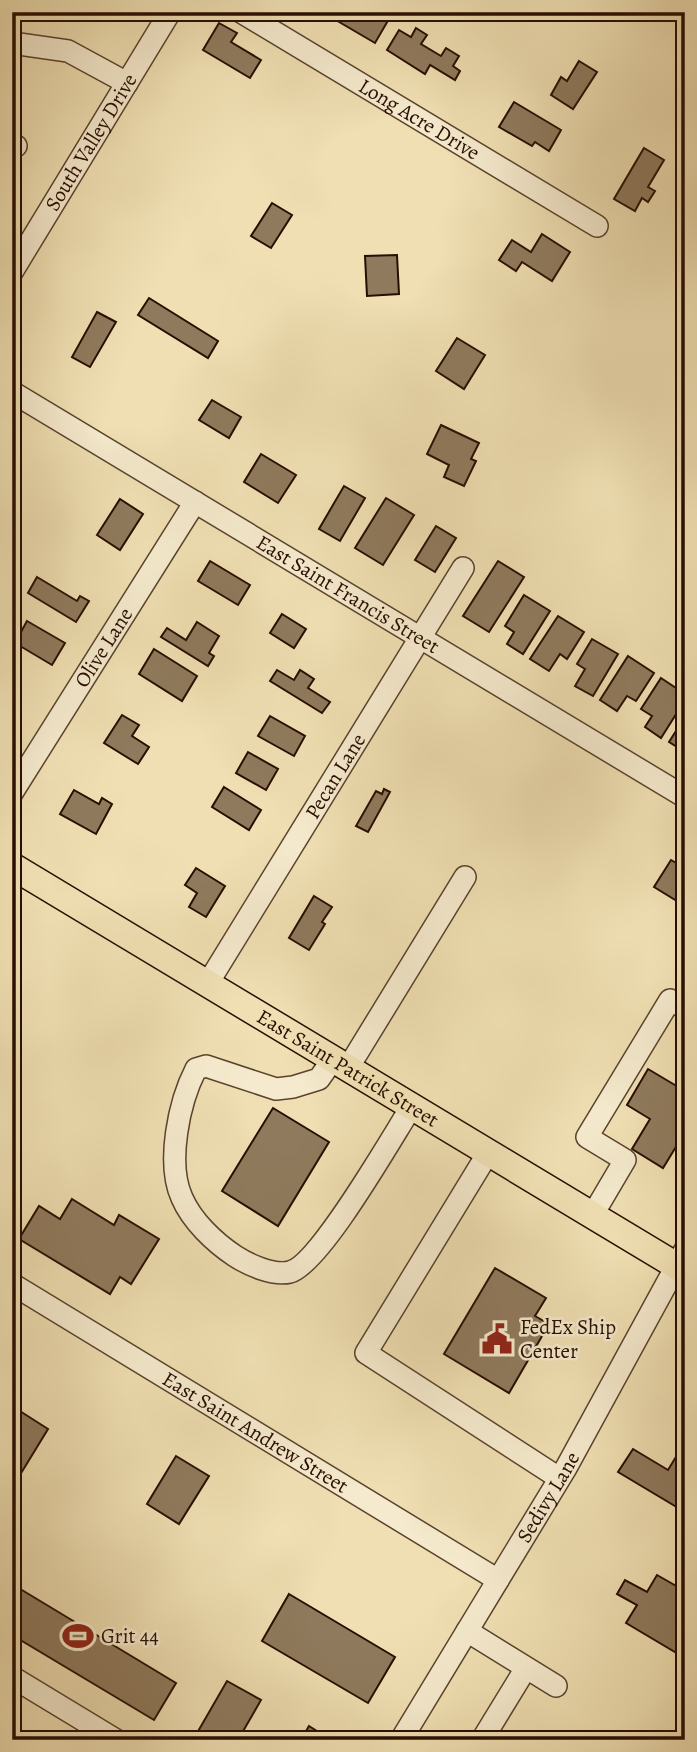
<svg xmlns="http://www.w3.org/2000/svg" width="697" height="1752" font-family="Alegreya,serif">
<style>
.building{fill:#8f7a5d;stroke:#280d01;stroke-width:2}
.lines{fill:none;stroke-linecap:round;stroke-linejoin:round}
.minor-casing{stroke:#5a422d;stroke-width:24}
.major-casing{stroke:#280d01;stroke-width:29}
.minor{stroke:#f5eacd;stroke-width:21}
.major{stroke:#efdfb2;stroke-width:26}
.labels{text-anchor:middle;stroke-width:5;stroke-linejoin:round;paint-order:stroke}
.street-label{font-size:21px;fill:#280d01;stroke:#f5eacd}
.poi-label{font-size:21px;fill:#280d01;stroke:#f5eacd;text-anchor:start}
</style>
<rect width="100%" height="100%" fill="#efdfb2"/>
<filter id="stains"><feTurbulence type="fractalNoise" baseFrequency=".00286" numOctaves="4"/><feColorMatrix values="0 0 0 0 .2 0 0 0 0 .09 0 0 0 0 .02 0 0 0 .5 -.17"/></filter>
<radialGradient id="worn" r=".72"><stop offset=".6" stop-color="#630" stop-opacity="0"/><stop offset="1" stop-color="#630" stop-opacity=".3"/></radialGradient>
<g class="building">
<path d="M338,12H393L375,43L334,19Z"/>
<path d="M219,23L237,33L231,42L261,60L250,78L203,50Z"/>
<path d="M416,28L427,35L421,44L441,56L446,48L459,56L453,66L460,71L455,80L430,65L425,74L387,50L399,30L411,37Z"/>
<path d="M579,61L597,72L573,109L551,95L561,77L567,81Z"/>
<path d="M514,102L561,130L549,151L535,142L532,146L499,127Z"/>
<path d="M644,148L664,160L648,187L655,191L648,202L642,198L635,211L614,199Z"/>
<path d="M272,203L292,215L271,248L251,236Z"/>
<path d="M542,234L570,252L552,281L522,262L516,271L499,260L512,240L531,252Z"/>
<path d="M397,255L399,294L367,296L365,256Z"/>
<path d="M149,298L218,341L208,358L138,315Z"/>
<path d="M97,312L116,322L90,367L72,357Z"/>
<path d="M457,338L485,355L464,389L436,371Z"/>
<path d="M212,400L241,417L229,438L199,420Z"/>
<path d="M441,425L479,443L471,459L476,461L464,486L444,477L449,465L427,454Z"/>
<path d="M261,454L296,475L278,503L244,482Z"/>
<path d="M344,486L365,498L340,541L319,529Z"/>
<path d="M386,498L414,515L383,565L355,548Z"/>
<path d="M120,499L143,514L120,550L97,535Z"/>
<path d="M436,526L456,538L435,572L415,560Z"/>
<path d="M210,561L250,585L238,605L198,581Z"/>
<path d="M498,561L524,577L489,632L463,616Z"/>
<path d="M37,577L77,601L80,596L89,601L76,622L28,593Z"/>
<path d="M524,595L550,611L523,654L507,644L514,632L505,626Z"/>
<path d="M282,614L306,629L294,648L270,633Z"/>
<path d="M558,616L584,632L567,659L560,654L549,671L530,659Z"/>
<path d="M27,621L65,643L52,665L15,643Z"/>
<path d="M197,622L219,636L209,653L214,656L208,666L161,637L167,628L186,640Z"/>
<path d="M592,639L618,654L593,696L575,686L585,669L577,664Z"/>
<path d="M154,649L197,676L182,701L139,674Z"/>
<path d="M628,656L654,673L636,701L627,696L617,711L600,700Z"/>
<path d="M277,670L294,680L300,670L314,679L308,688L330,702L322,713L270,681Z"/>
<path d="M661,678L685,694V700L661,738L645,727L652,716L641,709Z"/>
<path d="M122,715L139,725L132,736L149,747L138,764L104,743Z"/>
<path d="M270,716L305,736L294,756L258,736Z"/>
<path d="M685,717V752L669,742Z"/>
<path d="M248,752L278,769L266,790L236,773Z"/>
<path d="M224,787L261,810L249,830L212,807Z"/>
<path d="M384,789L390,792L368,832L356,826L376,791L382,794Z"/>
<path d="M74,790L99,804L102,798L112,804L96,834L60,814Z"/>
<path d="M671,860L685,868V906L654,887Z"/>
<path d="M196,868L225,886L206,917L189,907L197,893L185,885Z"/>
<path d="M314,896L332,907L322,922L325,924L309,950L289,938Z"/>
<path d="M648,1069L685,1091V1132L663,1168L632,1149L650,1119L627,1105Z"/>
<path d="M273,1108L329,1142L278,1226L222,1191Z"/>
<path d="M72,1199L114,1225L119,1215L159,1239L131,1284L120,1277L110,1294L19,1239L39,1206L60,1219Z"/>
<path d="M495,1268L546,1298L535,1316L549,1324L509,1393L444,1354Z"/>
<path d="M12,1406L48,1429L12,1488Z"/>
<path d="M685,1442V1512L618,1472L633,1449L668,1470Z"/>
<path d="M176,1456L209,1476L179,1524L147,1504Z"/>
<path d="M657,1575L685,1591V1658L626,1623L637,1605L617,1594L625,1580L647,1592Z"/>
<path d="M12,1584L176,1683L154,1720L12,1635Z"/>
<path d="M289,1594L395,1657L368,1703L262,1641Z"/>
<path d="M227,1681L261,1700L238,1740H193Z"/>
<path d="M309,1726L331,1740H301Z"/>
</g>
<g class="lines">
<g class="minor-casing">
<g id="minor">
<path id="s1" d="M241,12L597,226"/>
<path d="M12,43L68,51L127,83"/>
<path d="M12,144L16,146"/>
<path id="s2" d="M12,272L170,12"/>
<path id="s3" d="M12,392L685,797"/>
<path id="s4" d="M12,793L195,502"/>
<path id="s5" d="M208,983L463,568"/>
<path d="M333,1059L319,1079L293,1087L276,1089L206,1066L196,1069C179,1102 166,1163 182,1198C192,1221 214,1242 235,1256C249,1265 273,1276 290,1272C320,1264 392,1137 412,1106"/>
<path d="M348,1068L465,877"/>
<path d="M488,1153L366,1353L559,1478"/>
<path d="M592,1216L625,1160L587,1137L670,1000L685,1008"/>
<path id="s6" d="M12,1284L498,1580"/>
<path d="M467,1631L556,1686"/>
<path d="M12,1677L116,1740"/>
<path id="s7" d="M401,1740L566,1468L685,1250"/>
<path d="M482,1740L526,1668"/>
</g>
</g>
<g class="major-casing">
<g id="major">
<path id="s8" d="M12,866L685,1271"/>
</g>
</g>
<use href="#minor" class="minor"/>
<use href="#major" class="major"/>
</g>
<defs>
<g id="civic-bare" transform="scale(2.415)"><path d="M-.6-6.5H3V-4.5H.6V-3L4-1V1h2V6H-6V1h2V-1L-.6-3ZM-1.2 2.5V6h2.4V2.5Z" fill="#8f2418" stroke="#f5eacd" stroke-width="2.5" paint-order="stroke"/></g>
<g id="stadium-bare" transform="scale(2.415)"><path d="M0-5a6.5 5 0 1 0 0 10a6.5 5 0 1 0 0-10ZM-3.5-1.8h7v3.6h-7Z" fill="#8f2418" stroke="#f5eacd" stroke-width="2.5" paint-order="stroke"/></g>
</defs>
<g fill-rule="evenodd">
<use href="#civic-bare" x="497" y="1339"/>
<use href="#stadium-bare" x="78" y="1636"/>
</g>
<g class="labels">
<g class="street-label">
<text dy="7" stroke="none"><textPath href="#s1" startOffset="208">Long Acre Drive</textPath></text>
<text dy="7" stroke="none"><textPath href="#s2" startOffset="152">South Valley Drive</textPath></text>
<text dy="7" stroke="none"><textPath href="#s3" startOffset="392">East Saint Francis Street</textPath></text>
<text dy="7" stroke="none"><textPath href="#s4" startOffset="172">Olive Lane</textPath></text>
<text dy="7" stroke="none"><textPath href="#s5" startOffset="243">Pecan Lane</textPath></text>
<text dy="7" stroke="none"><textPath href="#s8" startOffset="392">East Saint Patrick Street</textPath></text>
<text dy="7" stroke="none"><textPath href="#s6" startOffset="285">East Saint Andrew Street</textPath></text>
<text dy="7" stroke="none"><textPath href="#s7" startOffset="284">Sedivy Lane</textPath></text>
</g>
<g class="poi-label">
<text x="520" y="1334">FedEx Ship<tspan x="520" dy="24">Center</tspan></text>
<text x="101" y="1643">Grit 44</text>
</g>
</g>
<rect width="697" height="1752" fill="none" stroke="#efdfb2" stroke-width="42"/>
<rect x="14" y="14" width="669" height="1724" fill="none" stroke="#280d01" stroke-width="3.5"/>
<rect x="21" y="21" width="655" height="1710" fill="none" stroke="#280d01" stroke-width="2"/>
<rect width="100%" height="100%" filter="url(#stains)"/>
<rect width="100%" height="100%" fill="url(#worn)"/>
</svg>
